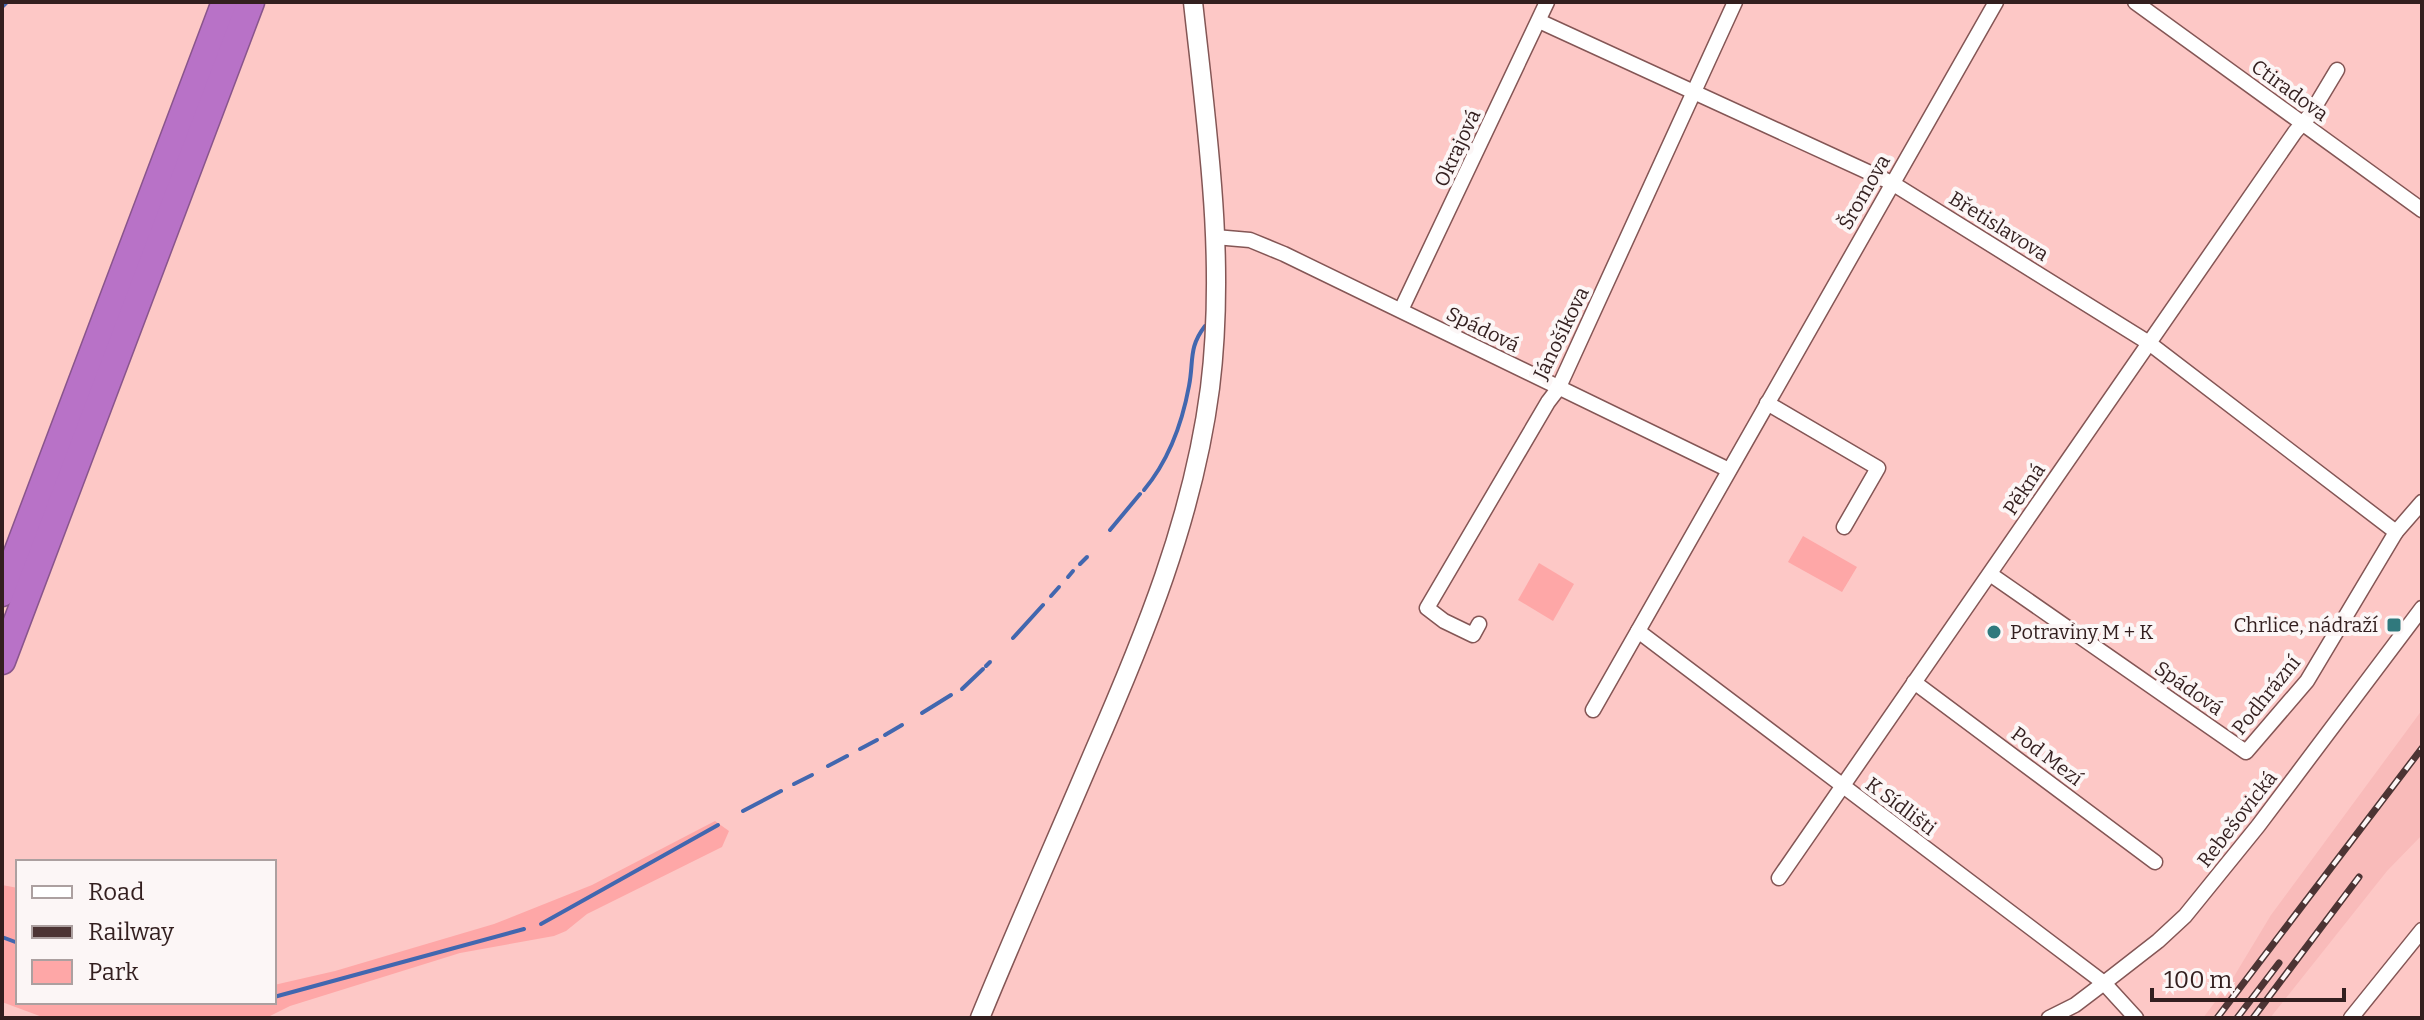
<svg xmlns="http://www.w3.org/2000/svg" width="2424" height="1020" font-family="Bitter,serif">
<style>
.built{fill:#f9bbba}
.green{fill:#fea7a7}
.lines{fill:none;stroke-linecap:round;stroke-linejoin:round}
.stream{stroke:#4267af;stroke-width:4}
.minor-casing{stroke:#845655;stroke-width:17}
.tertiary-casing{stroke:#845655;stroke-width:21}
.motorway-casing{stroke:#89558c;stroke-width:29}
.minor{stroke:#fff;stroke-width:14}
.tertiary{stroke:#fff;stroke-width:18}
.motorway{stroke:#b872c7;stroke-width:26}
.rail-casing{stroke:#4c3434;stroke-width:7}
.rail{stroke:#fcf6f6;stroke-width:4;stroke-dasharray:12;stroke-linecap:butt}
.poi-dot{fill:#30797d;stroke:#fcf6f6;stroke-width:3}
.labels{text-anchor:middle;stroke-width:8;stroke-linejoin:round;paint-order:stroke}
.street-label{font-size:20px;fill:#331f1f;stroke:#fcf6f6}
.poi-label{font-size:20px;fill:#331f1f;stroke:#fcf6f6;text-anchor:end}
</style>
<rect width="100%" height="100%" fill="#fdc8c6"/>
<path class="built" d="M2422,710V835L2387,871L2270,1018H2203L2233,978L2271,915Z"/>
<g class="green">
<path d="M1803,536L1857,567L1842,592L1788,562Z"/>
<path d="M1539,563L1574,584L1553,621L1518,600Z"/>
<path d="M715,821L729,831L722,847L587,914L566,931L554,936L460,953L290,1006L266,1018H45L2,1002V885L18,888V1002H274V985L335,971L494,924L592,885Z"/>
</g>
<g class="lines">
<g class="stream">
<path d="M2,7L7,2"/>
<path d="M1144,490C1169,460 1182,424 1189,386C1194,361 1188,348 1205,326"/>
<path d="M1110,530L1140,494"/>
<path d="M1080,564L1087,557"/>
<path d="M1068,577L1073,571"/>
<path d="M1051,596L1059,587"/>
<path d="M1013,638L1043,605"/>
<path d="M986,666L990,662"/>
<path d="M962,689L983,669"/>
<path d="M922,713L951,695"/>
<path d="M885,735L902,725"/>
<path d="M860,749L877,740"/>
<path d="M828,766L847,756"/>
<path d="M794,784L812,775"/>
<path d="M743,811L781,791"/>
<path d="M541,924L718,825"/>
<path d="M2,937L18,943"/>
<path d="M274,997L524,929"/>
</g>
<g class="minor-casing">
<g id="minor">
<path d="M2135,2L2422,210"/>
<path d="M1539,21L1892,183L2149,343L2396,532"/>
<path d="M1215,237L1250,240L1284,254L1729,470"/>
<path d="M1401,310L1547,2"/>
<path d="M1767,403L1878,468L1844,527"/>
<path d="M1990,574L2246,752L2307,681L2396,532L2422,502"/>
<path d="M1479,624L1473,635L1444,621L1427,608L1548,402L1558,389L1735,2"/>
<path d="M1638,631L2104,983L2136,1018"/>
<path d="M1914,682L2155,862"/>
<path d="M1593,710L1996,2"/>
<path d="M1779,878L2295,132L2310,115L2337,70"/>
<path d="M2049,1018L2075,1005L2104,983L2158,941L2185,916L2258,826L2422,608"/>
<path d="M2351,1018L2422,930"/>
</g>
</g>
<g class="tertiary-casing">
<path id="tertiary" d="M980,1018C1016,930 1055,843 1092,756C1144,637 1193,519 1210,388C1226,259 1207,130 1193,2"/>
</g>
<g class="motorway-casing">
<g id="motorway">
<path d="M2,593L225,2"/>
<path d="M2,661L251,2"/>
</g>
</g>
<use href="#minor" class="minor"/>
<use href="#tertiary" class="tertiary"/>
<use href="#motorway" class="motorway"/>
<g class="rail-casing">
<g id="rail">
<path d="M2217,1018L2422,748"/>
<path d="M2237,1018L2279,963"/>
<path d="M2253,1018L2359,877"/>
</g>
</g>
<use href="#rail" class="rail"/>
</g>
<g class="poi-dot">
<rect x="2386" y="617" width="16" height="16" rx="4"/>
<circle cx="1994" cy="632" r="8"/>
</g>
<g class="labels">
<g class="street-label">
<text transform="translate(2290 90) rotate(36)" y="7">Ctiradova</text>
<text transform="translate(1457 148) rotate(-65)" y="7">Okrajová</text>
<text transform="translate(1864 192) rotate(-60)" y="7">Šromova</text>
<text transform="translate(1999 226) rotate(32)" y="7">Břetislavova</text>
<text transform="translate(1483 329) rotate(26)" y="7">Spádová</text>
<text transform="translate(1561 333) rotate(-64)" y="7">Jánošíkova</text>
<text transform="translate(2024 489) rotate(-56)" y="7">Pěkná</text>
<text transform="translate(2189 688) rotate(35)" y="7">Spádová</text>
<text transform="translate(2266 695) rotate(-51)" y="7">Podhrázní</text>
<text transform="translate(2047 756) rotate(37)" y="7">Pod Mezí</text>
<text transform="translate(1901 806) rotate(37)" y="7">K Sídlišti</text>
<text transform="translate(2237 819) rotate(-52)" y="7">Rebešovická</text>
</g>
<g class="poi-label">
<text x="2378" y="632">Chrlice, nádraží</text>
<text x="2010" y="639" text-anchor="start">Potraviny M + K</text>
</g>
</g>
<rect width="2424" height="1020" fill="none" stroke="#331f1f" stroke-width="8"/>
<rect x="16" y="860" width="260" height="144" fill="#fcf6f6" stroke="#aca0a0" stroke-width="2"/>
<rect x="32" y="886" width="40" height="12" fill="#ffffff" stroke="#aca0a0" stroke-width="2"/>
<text x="88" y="900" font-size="24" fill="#331f1f">Road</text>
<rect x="32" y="926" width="40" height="12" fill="#4c3434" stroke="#aca0a0" stroke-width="2"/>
<text x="88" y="940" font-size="24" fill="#331f1f">Railway</text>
<rect x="32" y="960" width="40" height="24" fill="#fea7a7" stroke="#aca0a0" stroke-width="2"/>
<text x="88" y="980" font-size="24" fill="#331f1f">Park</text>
<path d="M2152 988v12h192v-12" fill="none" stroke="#331f1f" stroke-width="4"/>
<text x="2164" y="988" font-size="24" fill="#331f1f" stroke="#fcf6f6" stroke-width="6" paint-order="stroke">100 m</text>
</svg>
